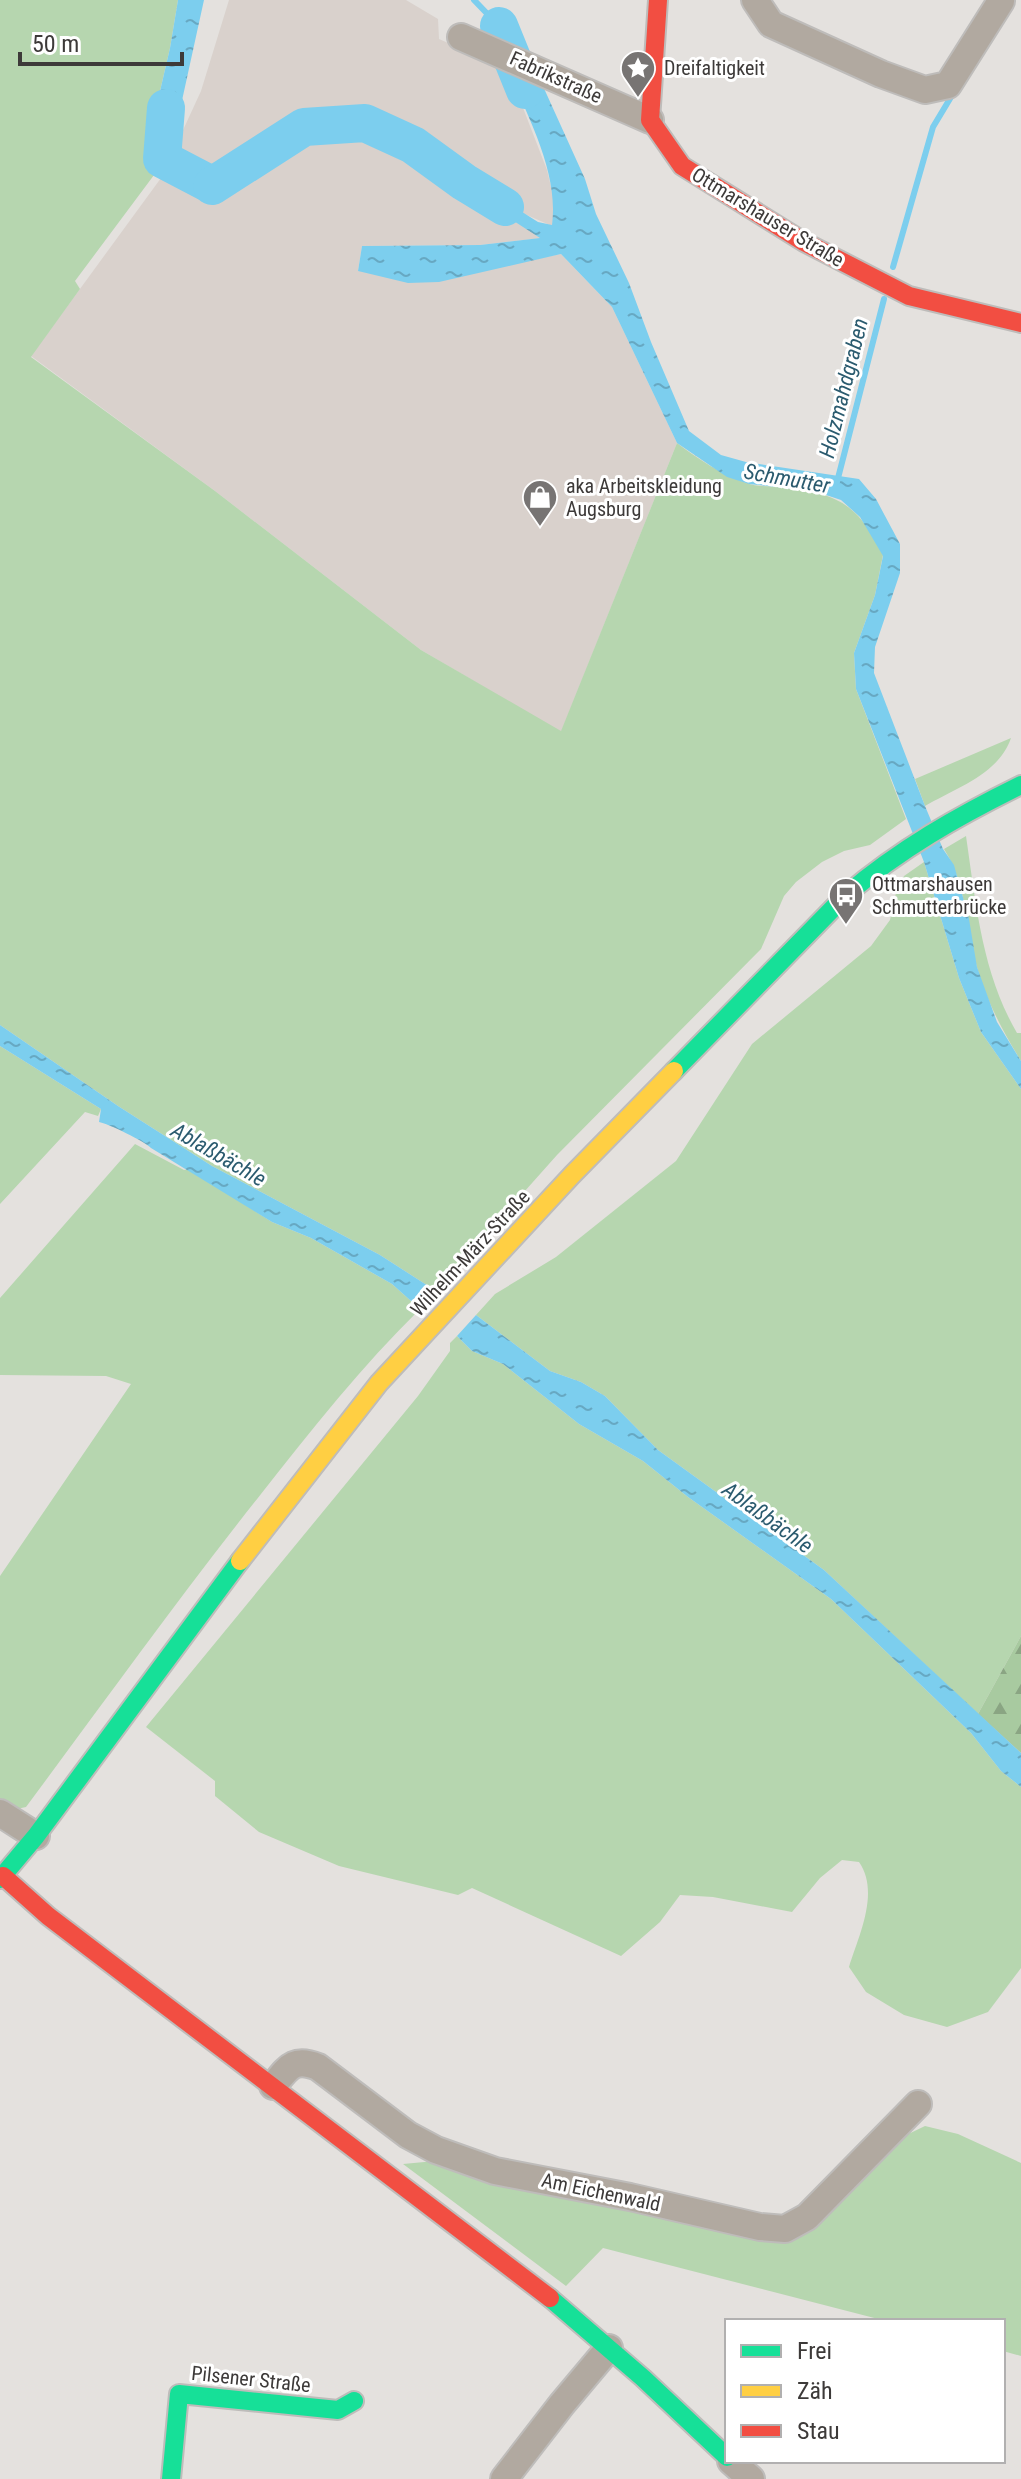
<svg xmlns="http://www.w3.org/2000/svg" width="1021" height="2479" font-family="'Roboto Condensed',sans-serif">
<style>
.built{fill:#d9d1cc}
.green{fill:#b6d6af}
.forest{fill:url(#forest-firs)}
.water{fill:url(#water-ripples)}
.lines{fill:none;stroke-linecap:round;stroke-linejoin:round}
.stream{stroke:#7cceee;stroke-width:6}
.river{stroke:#7cceee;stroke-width:38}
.street-casing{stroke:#bebcba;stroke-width:30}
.fast-casing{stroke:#bebcba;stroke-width:22}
.slow-casing{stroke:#bebcba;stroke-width:22}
.jam-casing{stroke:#bebcba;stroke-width:22}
.street{stroke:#b1a9a0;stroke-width:26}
.fast{stroke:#16e098;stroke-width:18}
.slow{stroke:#ffcf43;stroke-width:18}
.jam{stroke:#f24e42;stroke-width:18}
.labels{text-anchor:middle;stroke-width:6;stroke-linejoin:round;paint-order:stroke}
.poi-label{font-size:20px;fill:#3d3a39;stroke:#fff;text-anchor:start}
.street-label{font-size:20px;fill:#3d3a39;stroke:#fff}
.water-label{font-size:22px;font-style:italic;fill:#2b5b6f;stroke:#fff}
</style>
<defs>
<pattern id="forest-firs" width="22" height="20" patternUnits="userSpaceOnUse" patternTransform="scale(2)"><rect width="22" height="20" fill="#a8caa0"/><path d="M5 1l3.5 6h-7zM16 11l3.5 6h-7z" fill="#8aa583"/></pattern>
<pattern id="water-ripples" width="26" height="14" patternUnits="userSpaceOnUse" patternTransform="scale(2)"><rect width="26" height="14" fill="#7cceee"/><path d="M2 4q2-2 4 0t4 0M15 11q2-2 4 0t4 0" fill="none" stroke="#67a8c2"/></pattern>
</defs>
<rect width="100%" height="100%" fill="#e4e1de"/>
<path class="built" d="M229,0H406L438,19L439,39L508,69L547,170L555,204L552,226L458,185L542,238L480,245L362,246L358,271L520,262L561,254L612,307L677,443L561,732L421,650L215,491L31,356L161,178L201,91Z"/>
<g class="green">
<path d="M0,0H178L170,48L148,143L151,160L160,167L75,281L80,289L31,357L215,491L421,650L561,731L677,443C698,459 721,474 746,483C757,487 771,486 783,487C839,494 858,504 883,555L875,595L854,653L856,689L906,819L870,845L844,851L822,862L796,882L784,896L761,949L557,1155L436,1291L380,1255L212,1166L118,1106L0,1025Z"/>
<path d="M1011,738C999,774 956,788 925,806L915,779Z"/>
<path d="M966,836C976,904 982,973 1017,1033H1021V1061C999,1025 979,987 972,945C965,911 963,879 944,849Z"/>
<path d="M924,862L959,978L981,1032L1021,1089V1636L978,1714L824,1570L658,1450L605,1396L581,1382L550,1371L476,1315L495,1294L556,1257L676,1161L752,1044L871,946L890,920L896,893L904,876Z"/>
<path d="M0,1046L101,1109L98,1116L85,1112L0,1204Z"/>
<path d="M135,1144L184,1170L189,1169L272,1222L311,1238L392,1284L420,1309C362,1366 312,1429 261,1494C180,1596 104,1702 26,1807L12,1810L0,1803V1576L131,1384L106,1376L0,1375V1298Z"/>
<path d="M457,1336L472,1351L503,1364L579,1424L643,1461L688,1497L831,1599L971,1733L1001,1771L1021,1787V1968L988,2012L947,2027L904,2015L866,1992L849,1967C859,1935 880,1892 859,1862L842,1860L820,1878L792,1912L713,1897L680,1895L660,1922L621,1956L472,1888L458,1895L339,1866L259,1832L215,1796V1781L146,1727L418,1396L450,1351V1343Z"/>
<path d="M925,2126L958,2134L1021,2163V2356L1003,2351V2321H886L603,2248L566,2286L403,2164L435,2161L767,2237L898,2139Z"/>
</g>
<path class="forest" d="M1021,1636V1753L978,1714Z"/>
<g class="water">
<path d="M178,0H204L174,137L160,167L151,160L148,143L170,48Z"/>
<path d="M508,69L542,84L585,179L596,214L629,283L651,342L689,431L721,455L746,462L859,479L876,499L900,544V573L875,647L874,673L925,806L943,849L954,865L969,919L977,967L997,1022L1021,1061V1089L981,1032L959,978L924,862L856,689L854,653L875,595L883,556L860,517L841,500L814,491L749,484L727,477L677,443L612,307L561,254L439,282L408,283L358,271L362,246L480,245L540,238L458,185L464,175L538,222L552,225C559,172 528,118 508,69Z"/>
<path d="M0,1025L118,1106L212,1166L380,1255L436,1291L420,1309L392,1284L311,1238L272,1222L151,1148C146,1142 107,1123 99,1122L101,1109L0,1046Z"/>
<path d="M476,1315L550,1371L581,1382L605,1396L658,1450L824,1570L1021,1753V1787L1001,1771L971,1733L831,1599L688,1497L643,1461L579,1424L503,1364L472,1351L457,1336Z"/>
</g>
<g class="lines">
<g class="stream">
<path d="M474,0L499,26"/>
<path d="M893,267L933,127L954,92"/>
<path d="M837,482L884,299"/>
</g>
<g class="river">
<path d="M499,26L525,90"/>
<path d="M166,108L162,159L206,182"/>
<path d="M212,186L304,127L365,123L413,145L464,182L505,207"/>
</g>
<g class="street-casing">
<g id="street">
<path d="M755,0L771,24L881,74L925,90L948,85L1001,1"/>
<path d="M461,37L650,120"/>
<path d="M0,1813L36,1836"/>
<path d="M273,2086C288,2068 293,2057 318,2067L408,2135L436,2150L495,2171L630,2197L760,2227L785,2229L807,2217L918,2104"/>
<path d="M731,2461L751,2479"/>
<path d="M504,2479L562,2404L609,2348"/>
</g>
</g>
<g class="fast-casing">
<g id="fast">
<path d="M674,1071L846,895C900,849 958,816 1021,785"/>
<path d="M0,1879L36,1836L240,1561"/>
<path d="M550,2298L643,2378L727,2457"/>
<path d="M171,2479L179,2394L338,2410L354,2401"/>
</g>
</g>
<g class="slow-casing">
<path id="slow" d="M240,1561L379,1383L572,1175L674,1071"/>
</g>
<g class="jam-casing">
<g id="jam">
<path d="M658,0L650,120L682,166L804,242L909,296L1021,323"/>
<path d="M3,1876L48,1916L550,2298"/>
</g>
</g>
<use href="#street" class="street"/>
<use href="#fast" class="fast"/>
<use href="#slow" class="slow"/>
<use href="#jam" class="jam"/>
</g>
<defs>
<g id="sight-pin" transform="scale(1.8)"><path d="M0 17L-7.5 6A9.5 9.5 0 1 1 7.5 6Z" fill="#777473" stroke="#fff"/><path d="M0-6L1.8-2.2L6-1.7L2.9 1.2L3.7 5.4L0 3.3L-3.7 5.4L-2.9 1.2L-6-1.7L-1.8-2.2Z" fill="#fff"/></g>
<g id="shop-pin" transform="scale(1.8)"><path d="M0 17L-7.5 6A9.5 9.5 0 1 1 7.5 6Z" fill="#777473" stroke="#fff"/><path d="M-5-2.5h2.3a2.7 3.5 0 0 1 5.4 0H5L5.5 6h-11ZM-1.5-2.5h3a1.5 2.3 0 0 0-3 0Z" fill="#fff"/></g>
<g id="bus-pin" transform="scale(1.8)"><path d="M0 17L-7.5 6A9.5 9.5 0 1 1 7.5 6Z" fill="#777473" stroke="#fff"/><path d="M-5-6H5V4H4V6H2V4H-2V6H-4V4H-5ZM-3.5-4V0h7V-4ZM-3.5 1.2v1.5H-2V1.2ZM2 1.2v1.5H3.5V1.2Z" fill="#fff"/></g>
</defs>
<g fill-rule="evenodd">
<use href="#sight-pin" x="638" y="68"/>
<use href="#shop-pin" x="540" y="497"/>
<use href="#bus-pin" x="846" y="895"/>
</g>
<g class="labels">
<g class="poi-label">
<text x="664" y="75">Dreifaltigkeit</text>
<text x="566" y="493">aka Arbeitskleidung<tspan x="566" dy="23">Augsburg</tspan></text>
<text x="872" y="891">Ottmarshausen<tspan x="872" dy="23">Schmutterbrücke</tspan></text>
</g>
<g class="street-label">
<text transform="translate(556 77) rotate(24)" y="7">Fabrikstraße</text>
<text transform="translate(768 217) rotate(31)" y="7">Ottmarshauser Straße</text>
<text transform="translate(470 1253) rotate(-47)" y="7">Wilhelm-März-Straße</text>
<text transform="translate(601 2192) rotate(12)" y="7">Am Eichenwald</text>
<text transform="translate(251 2379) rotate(6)" y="7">Pilsener Straße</text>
</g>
<g class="water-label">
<text transform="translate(843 388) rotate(-76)" y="8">Holzmahdgraben</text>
<text transform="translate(787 478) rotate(10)" y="8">Schmutter</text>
<text transform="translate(219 1154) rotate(30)" y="8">Ablaßbächle</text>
<text transform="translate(768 1517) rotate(36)" y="8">Ablaßbächle</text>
</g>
</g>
<rect x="725" y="2319" width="280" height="144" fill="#ffffff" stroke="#b1b0b0" stroke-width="2"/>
<rect x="741" y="2345" width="40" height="12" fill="#16e098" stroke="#b1b0b0" stroke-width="2"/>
<text x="797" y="2359" font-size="24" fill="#3d3a39">Frei</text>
<rect x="741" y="2385" width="40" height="12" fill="#ffcf43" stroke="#b1b0b0" stroke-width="2"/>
<text x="797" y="2399" font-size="24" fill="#3d3a39">Zäh</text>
<rect x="741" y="2425" width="40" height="12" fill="#f24e42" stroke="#b1b0b0" stroke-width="2"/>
<text x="797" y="2439" font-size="24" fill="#3d3a39">Stau</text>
<path d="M20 52v12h162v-12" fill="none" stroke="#3d3a39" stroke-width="4"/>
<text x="32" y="52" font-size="24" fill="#3d3a39" stroke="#ffffff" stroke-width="6" paint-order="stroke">50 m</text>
</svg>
